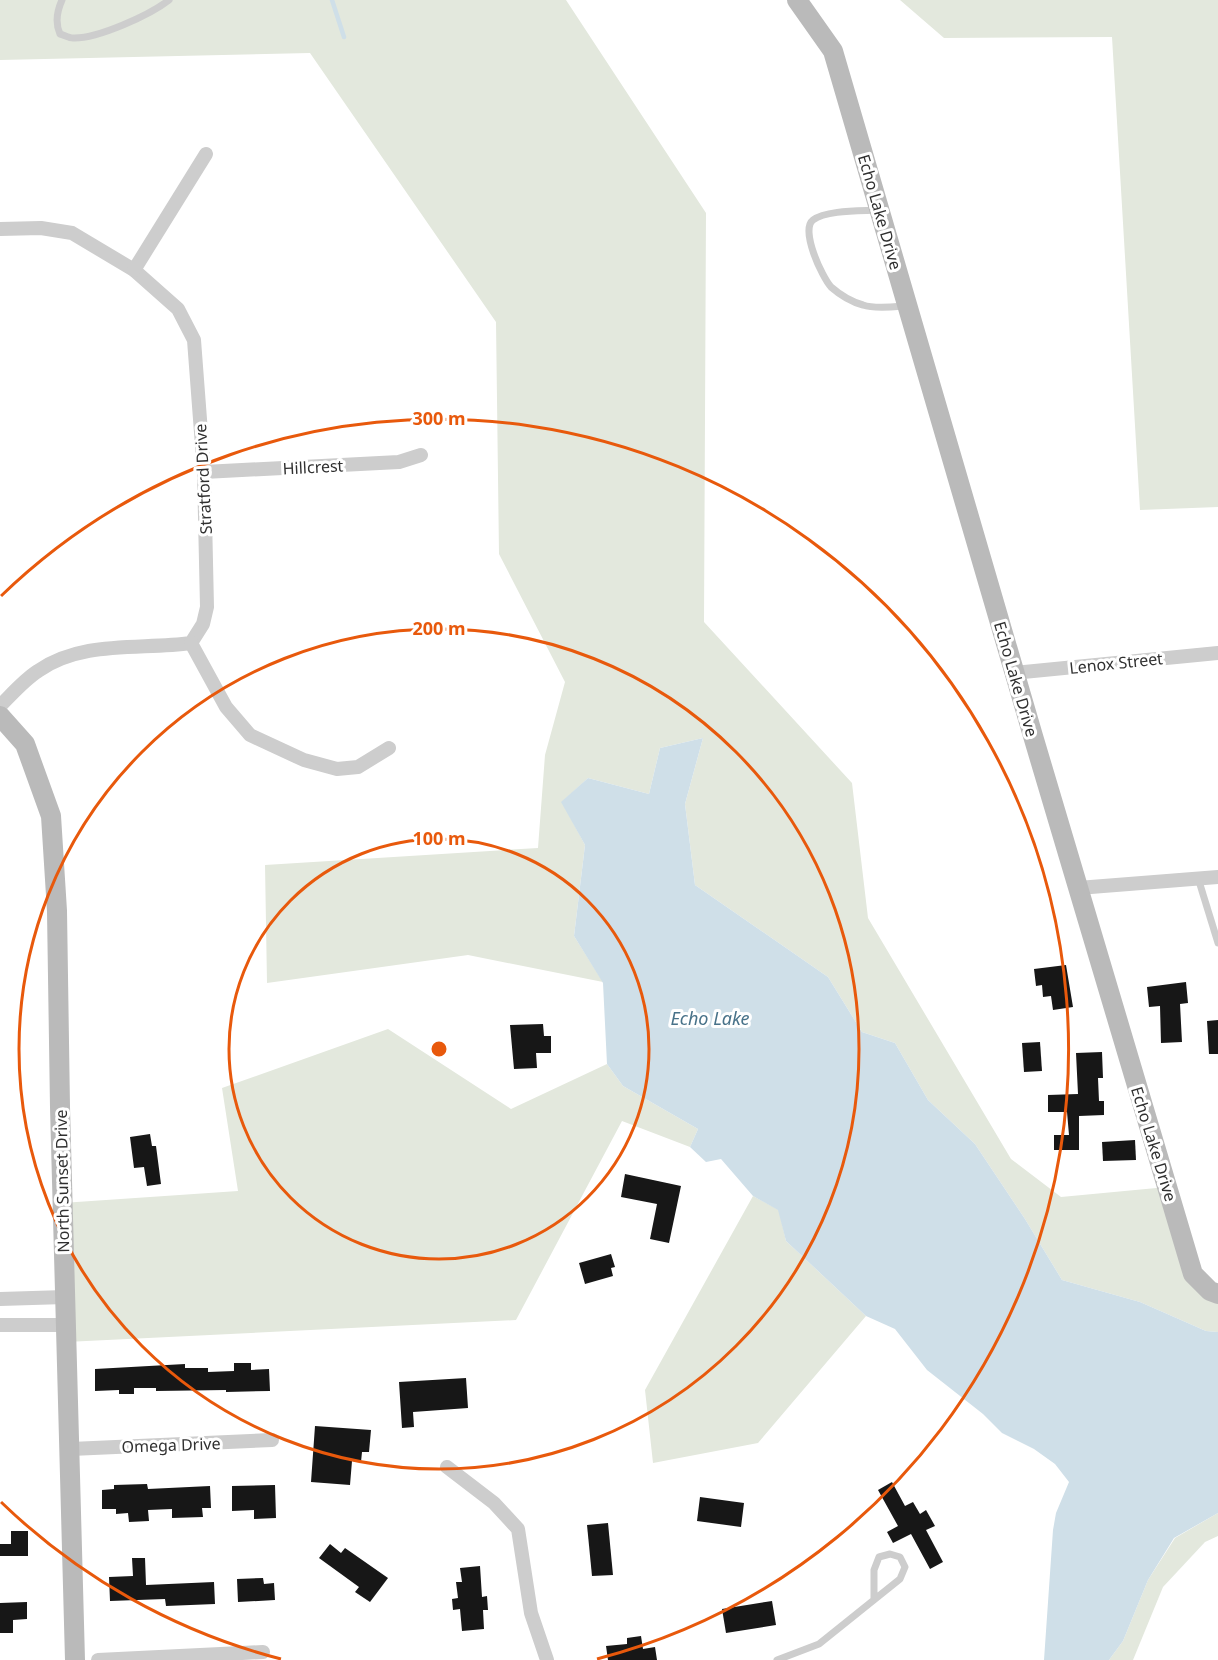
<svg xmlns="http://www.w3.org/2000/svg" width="1218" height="1660" font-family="'Noto Sans',sans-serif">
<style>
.green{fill:#e3e8dd}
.water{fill:#cfdfe8}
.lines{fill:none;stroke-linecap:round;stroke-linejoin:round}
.stream{stroke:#cfdfe8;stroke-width:4.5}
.building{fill:#171717}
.lane{stroke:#cdcdcd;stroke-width:7}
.street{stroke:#cdcdcd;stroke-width:14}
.secondary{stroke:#bababa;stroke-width:20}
.ring{fill:none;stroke:#e8590c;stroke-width:3}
.labels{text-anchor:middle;stroke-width:6;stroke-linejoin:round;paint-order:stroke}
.street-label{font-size:16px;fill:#303030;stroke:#fff}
.water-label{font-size:18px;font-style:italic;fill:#487289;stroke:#fff}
.centre{fill:#e8590c;stroke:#fff;stroke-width:3}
.ring-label{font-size:18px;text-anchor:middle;font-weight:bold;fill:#e8590c;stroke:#fff;stroke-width:6;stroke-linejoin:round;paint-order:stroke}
</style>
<rect width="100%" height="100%" fill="#fff"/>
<g class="green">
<path d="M0,0H566L706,213L704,622L852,783L868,918L1011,1159L1061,1197L1167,1187L1193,1274L1218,1294V1332L1206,1331L1140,1302L1062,1280L1025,1219L975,1144L928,1100L895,1043L862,1032L828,977L695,885L685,804L703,738L660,748L649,794L588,778L562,802L585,845L574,936L603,982L468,955L267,983L265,865L538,848L545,755L565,682L499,554L496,322L310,53L0,60Z"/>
<path d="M900,0H1218V507L1140,510L1112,37L944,38Z"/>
<path d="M388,1029L511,1109L607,1064L623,1086L698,1129L690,1147L622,1121L516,1320L66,1342L62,1203L238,1191L222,1088Z"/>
<path d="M753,1196L779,1210L786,1241L866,1316L758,1443L653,1463L645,1390Z"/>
<path d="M1218,1513V1536L1205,1542L1163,1587L1133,1660H1109L1123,1641L1148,1580L1175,1538Z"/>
</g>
<path class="water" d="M703,738L685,804L695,885L828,977L862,1032L895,1043L928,1100L975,1144L1025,1219L1062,1280L1140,1302L1206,1331L1218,1332V1513L1174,1538L1148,1580L1123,1641L1109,1660H1044L1053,1530L1056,1513L1069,1482L1055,1464L1034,1449L1002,1433L983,1414L927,1370L895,1329L866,1316L786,1241L778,1210L753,1196L721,1159L706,1162L690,1147L698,1129L623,1086L607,1064L603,983L574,936L585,845L561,802L588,778L649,794L660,748Z"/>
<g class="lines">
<path class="stream" d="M332,0L344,37"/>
</g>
<g class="building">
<path d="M1066,965L1073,1007L1053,1010L1051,996L1043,997L1042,985L1036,986L1034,969Z"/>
<path d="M1186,982L1188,1003L1180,1004L1182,1042L1161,1043L1160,1006L1149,1007L1147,987Z"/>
<path d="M1218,1020V1054H1209L1207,1021Z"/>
<path d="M543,1024L544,1036H551V1053H536L537,1068L514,1069L510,1025Z"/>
<path d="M1040,1042L1042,1071L1024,1072L1022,1043Z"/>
<path d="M1102,1052L1103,1078H1098L1099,1101H1104V1115L1079,1116V1150H1054V1135H1069L1067,1112H1048V1095L1078,1094L1076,1053Z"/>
<path d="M150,1134L152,1146H156L161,1184L147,1186L144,1167L134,1168L130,1137Z"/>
<path d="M1135,1140L1136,1160L1103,1161L1102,1142Z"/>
<path d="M625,1174L681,1186L669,1243L650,1239L657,1204L621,1197Z"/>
<path d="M611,1254L615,1267L611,1268L613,1276L585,1284L579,1263Z"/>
<path d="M234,1363H251V1370L269,1369L270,1391L226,1392V1390L156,1391V1388H134V1394H119V1390L95,1391V1369L185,1364V1368H208V1372L234,1371Z"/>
<path d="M466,1378L468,1408L413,1412L414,1427L402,1428L399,1382Z"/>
<path d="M315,1426L371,1430L369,1452H362L361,1462L352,1461L350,1485L311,1482Z"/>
<path d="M892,1482L905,1506L913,1502L920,1514L926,1510L935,1526L926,1530L943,1562L930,1569L911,1534L893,1543L887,1532L898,1526L878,1490Z"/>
<path d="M147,1484L148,1489L210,1486L211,1508H202L203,1517L172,1518V1509L148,1510L149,1521L129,1522L128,1513L116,1514V1509H102V1490L114,1489V1485Z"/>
<path d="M275,1485L276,1518L254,1519V1510L232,1511V1486Z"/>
<path d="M700,1497L744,1503L741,1527L697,1521Z"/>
<path d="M608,1523L613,1575L592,1576L587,1525Z"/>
<path d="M11,1531H28V1556H0V1544H11Z"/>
<path d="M330,1544L341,1553L345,1548L388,1578L370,1602L355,1592L359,1587L319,1558Z"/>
<path d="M132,1558H145L146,1585L214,1582L215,1604L166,1606L165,1599L110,1601L109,1577L133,1576Z"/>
<path d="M480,1566L482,1597L487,1596L488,1610H483L484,1629L462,1631L460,1609L453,1610L452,1599L458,1598L456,1582H462L460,1568Z"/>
<path d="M263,1578L264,1584L274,1583L275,1600L238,1602L237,1579Z"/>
<path d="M772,1601L776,1625L726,1633L722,1609Z"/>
<path d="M27,1602V1619L13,1620V1633H0V1603Z"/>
<path d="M641,1636L643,1649L655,1647L657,1660H608L606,1646L627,1644V1638Z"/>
</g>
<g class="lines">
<g class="lane">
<path d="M62,0C57,11 55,23 60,34C64,35 69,38 73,38C97,39 150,15 169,0"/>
<path d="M877,210C861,211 826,210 813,220C800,230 822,277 831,287C839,294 852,302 863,305C874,309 892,307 904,306"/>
<path d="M1198,878L1218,943"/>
<path d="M777,1660L819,1644L900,1579L905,1567L900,1557L890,1554L879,1557L874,1570V1599"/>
</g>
<g class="street">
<path d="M0,229L41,228L72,233L134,270L178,309L194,340L204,472L207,607L203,624L191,643C140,650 82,640 38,671C24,680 12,694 0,706"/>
<path d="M134,270L206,154"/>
<path d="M204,472L399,462L421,455"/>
<path d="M191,643L226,707L250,735L304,760L337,769L358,767L389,748"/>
<path d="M1014,673L1218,653"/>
<path d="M1078,888L1218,877"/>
<path d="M0,1299L65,1297"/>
<path d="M0,1325H65"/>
<path d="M71,1449L272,1440"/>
<path d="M447,1467L494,1503L518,1529L531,1613L547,1660"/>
<path d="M98,1660L263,1652"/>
</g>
<g class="secondary">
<path d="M797,0L833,51L1033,736L1193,1274L1210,1291L1218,1294"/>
<path d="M0,716L25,744L51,816L57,911L60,1107L75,1660"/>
</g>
</g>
<g class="ring">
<circle cx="439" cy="1049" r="210"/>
<circle cx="439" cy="1049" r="420"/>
<path d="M281 1659A630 630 0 0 1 1 1502M1 596A630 630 0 1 1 597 1659"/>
</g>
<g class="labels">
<g class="street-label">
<text transform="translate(880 212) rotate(74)" y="6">Echo Lake Drive</text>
<text transform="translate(313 467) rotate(-3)" y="6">Hillcrest</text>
<text transform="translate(203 479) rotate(-93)" y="6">Stratford Drive</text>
<text transform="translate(1116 663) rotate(-6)" y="6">Lenox Street</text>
<text transform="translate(1016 679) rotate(74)" y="6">Echo Lake Drive</text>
<text transform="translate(1154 1144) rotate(73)" y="6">Echo Lake Drive</text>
<text transform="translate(62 1181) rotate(-91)" y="6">North Sunset Drive</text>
<text transform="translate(171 1445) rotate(-2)" y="6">Omega Drive</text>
</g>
<g class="water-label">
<text x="710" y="1025">Echo Lake</text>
</g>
</g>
<circle cx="439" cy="1049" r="9" class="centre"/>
<g class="ring-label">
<text x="439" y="425">300 m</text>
<text x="439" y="635">200 m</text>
<text x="439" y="845">100 m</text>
</g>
</svg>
